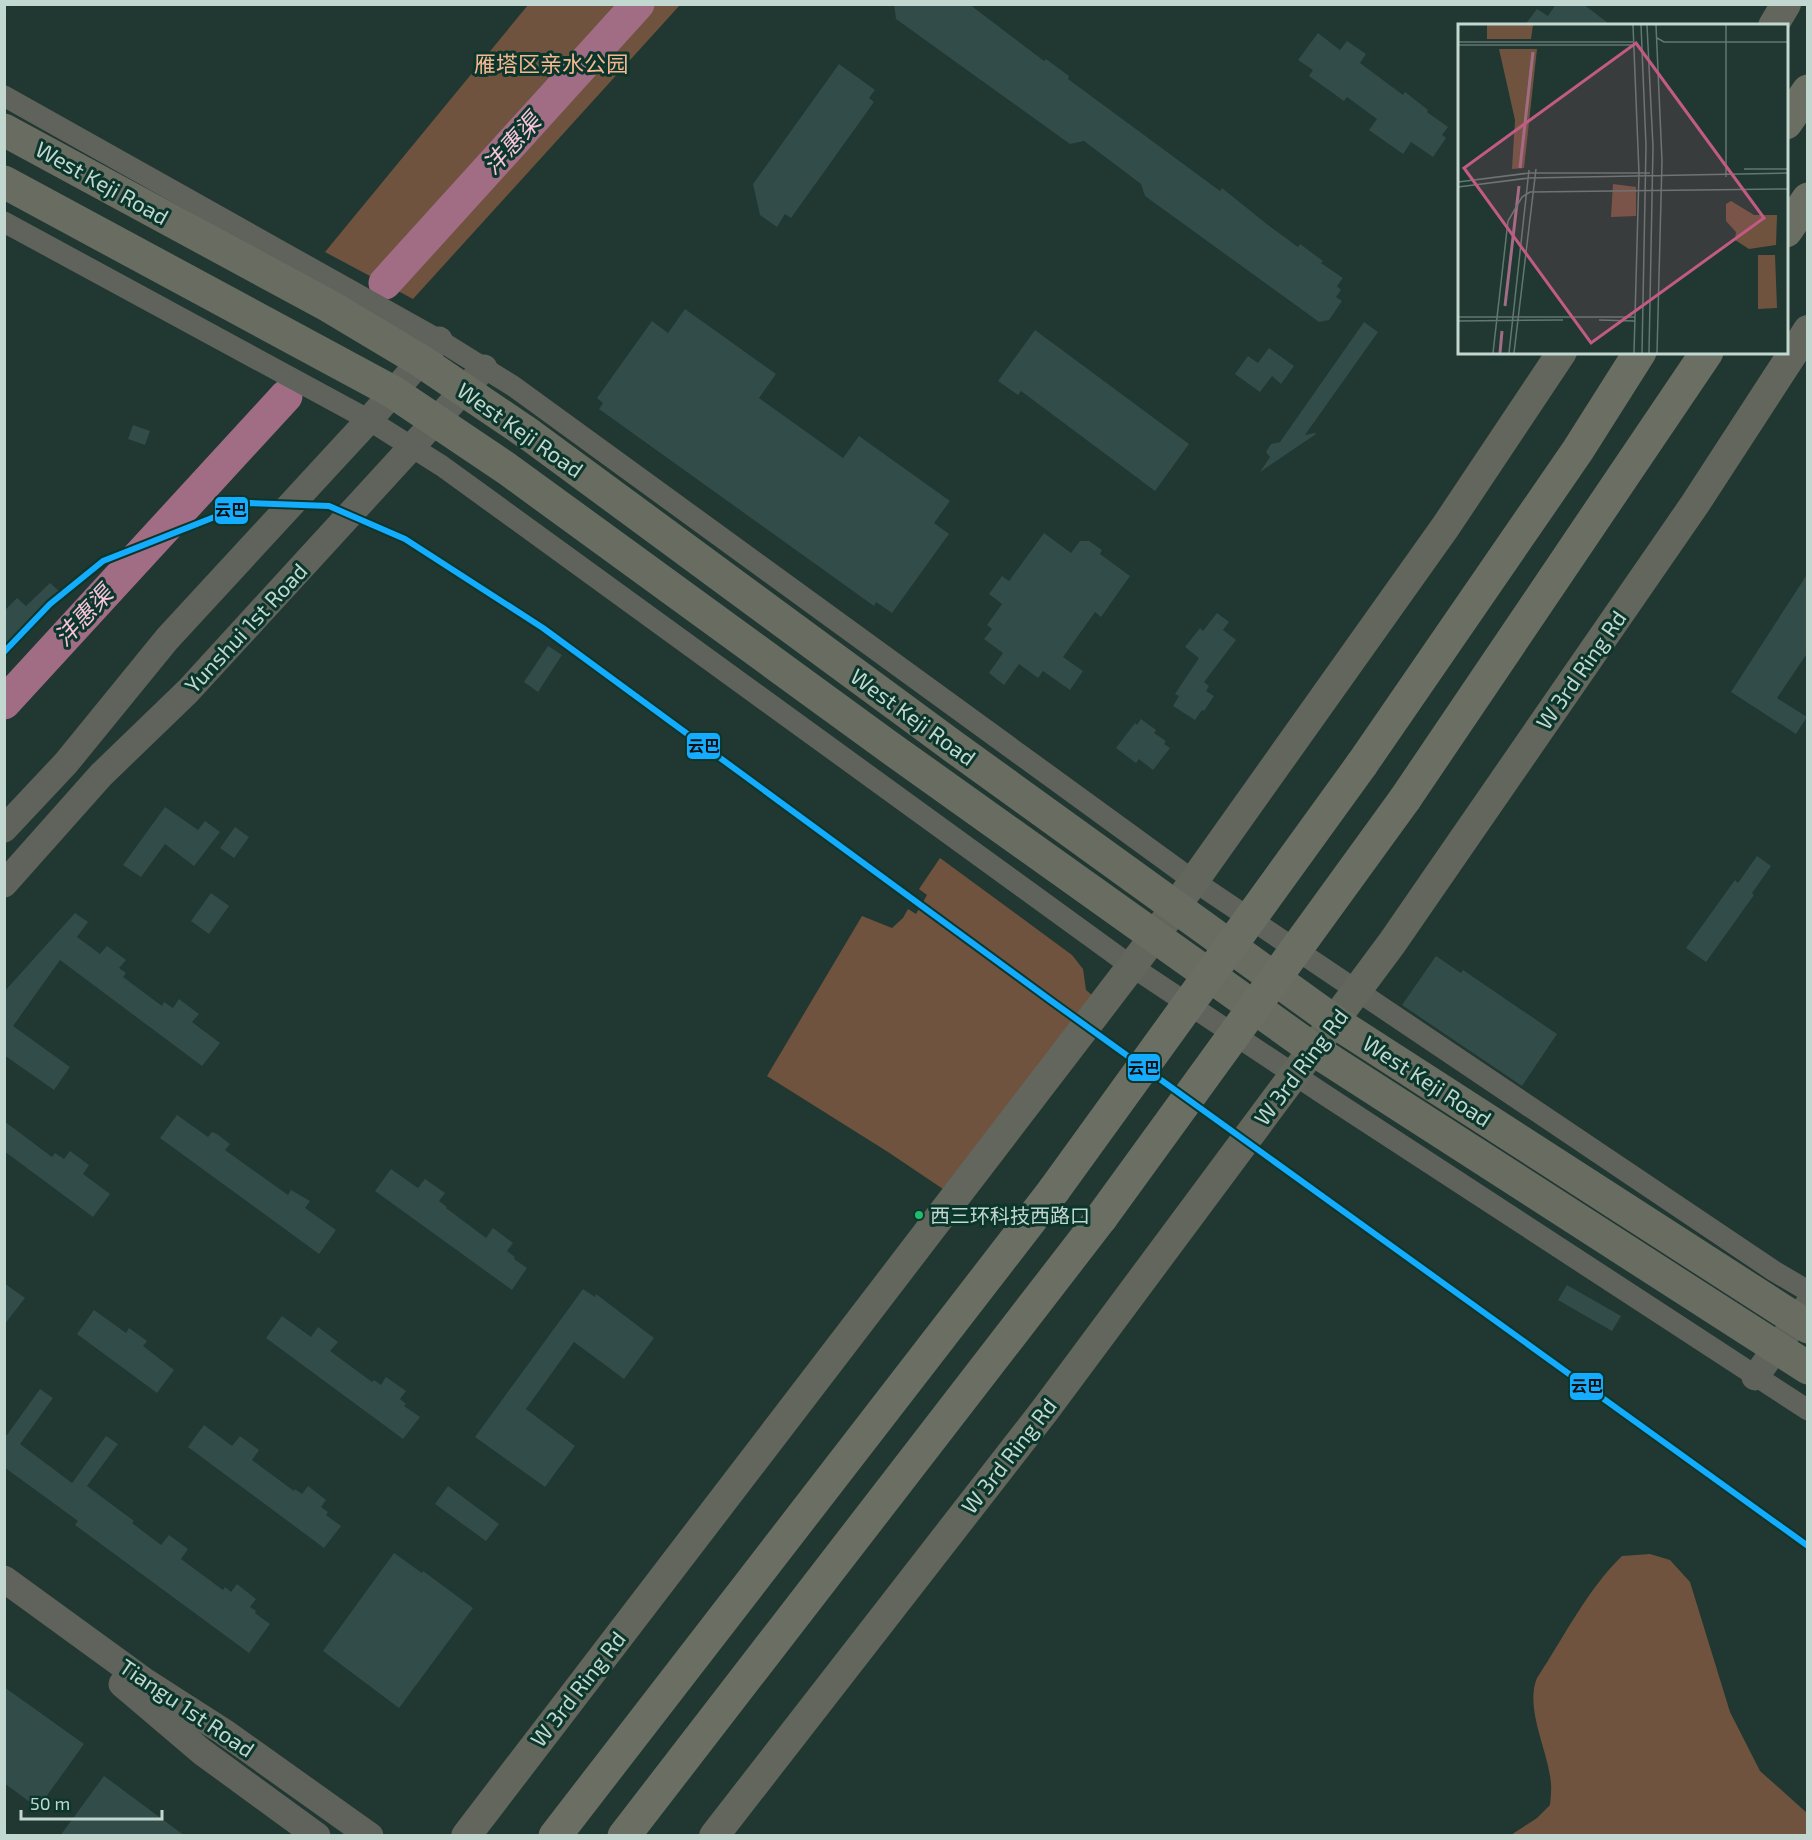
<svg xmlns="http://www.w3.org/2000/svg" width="1812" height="1840" font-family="'Exo 2','Noto Sans SC',sans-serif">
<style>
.green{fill:#6f533f}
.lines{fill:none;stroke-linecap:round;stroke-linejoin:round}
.river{stroke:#a16d85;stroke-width:33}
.building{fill:#314c49}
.minor{stroke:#5f635c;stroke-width:21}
.tertiary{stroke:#5f635c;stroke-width:27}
.secondary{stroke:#62665c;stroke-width:30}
.primary{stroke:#686c61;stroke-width:33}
.trunk{stroke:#6b6e63;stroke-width:33}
.trunk-bridge{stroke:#6b6e63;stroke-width:33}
.rail-1-casing{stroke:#0b362b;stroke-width:10}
.rail-1{stroke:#13acff;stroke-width:6}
.bus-dot{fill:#20bc6c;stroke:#0b362b;stroke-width:2}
.labels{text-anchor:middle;stroke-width:6;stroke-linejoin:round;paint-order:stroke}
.bus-label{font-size:20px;fill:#c2d7cf;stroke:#0b362b;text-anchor:start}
.park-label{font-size:22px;fill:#f6b691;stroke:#0b362b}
.street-label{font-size:22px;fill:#c2d7cf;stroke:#0b362b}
.water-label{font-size:24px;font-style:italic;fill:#f9c3da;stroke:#0b362b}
.inset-river{fill:none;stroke:#a16d85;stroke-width:3}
.inset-road{fill:none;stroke:#617770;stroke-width:1.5}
.view{fill:#c25b84;fill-opacity:0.15;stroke:#c25b84;stroke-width:3}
.inset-edge{fill:none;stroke:#c2d7cf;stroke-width:3}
.line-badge{stroke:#0b362b;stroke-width:2}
.pale-badge-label{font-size:16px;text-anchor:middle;font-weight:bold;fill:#111}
</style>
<rect width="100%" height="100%" fill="#213731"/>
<g class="green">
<path d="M528,5H680L413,299L325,252Z"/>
<path d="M940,858L1072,955L1083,969L1086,990L1093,996L943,1189L888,1152L767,1076L862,916L892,928L903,918L908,909L916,914L927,895L919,889Z"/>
<path d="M1650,1554L1670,1560L1690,1582L1730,1712L1760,1771L1807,1813V1835H1511L1537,1818L1550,1805C1551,1795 1552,1786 1550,1776C1546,1747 1525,1706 1537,1678C1564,1637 1587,1590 1622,1556Z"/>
</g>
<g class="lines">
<g class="river">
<path d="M385,283L638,4"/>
<path d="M4,703L286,396"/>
</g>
</g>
<g class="building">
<path d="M894,4H969L1044,61L1046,59L1069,76L1068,79L1220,191L1222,188L1268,225L1298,247L1300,244L1323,261L1321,263L1343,278L1337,286L1341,290L1336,297L1342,301L1329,320L1319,322L1145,196L1141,184L1084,141L1070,144L896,19Z"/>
<path d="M1556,4H1583L1612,26H1524L1537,9L1548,16Z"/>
<path d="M1318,33L1340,50L1347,41L1366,54L1360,63L1403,95L1405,92L1428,110L1427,112L1448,127L1442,135L1446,138L1433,157L1411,142L1403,154L1369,130L1377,119L1347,97L1344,101L1309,76L1313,70L1298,60Z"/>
<path d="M839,64L875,90L869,98L874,102L791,218L785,214L777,227L760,215L753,184Z"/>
<path d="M685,309L776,374L759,398L843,458L859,436L950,501L934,523L949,534L892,613L876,602L874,606L599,409L603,403L597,398L652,321L668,333Z"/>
<path d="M1364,322L1378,332L1305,435L1315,433L1316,434L1260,472L1270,457L1266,452L1271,444L1280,442Z"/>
<path d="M1035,330L1189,444L1155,491L1021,391L1018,395L998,381Z"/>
<path d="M1269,348L1294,366L1281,384L1272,376L1260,392L1235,374L1248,356L1258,363Z"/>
<path d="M133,425L150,431L145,445L128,439Z"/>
<path d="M1044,533L1071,553L1080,541H1089L1102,550L1100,554L1130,576L1101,617L1095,612L1063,657L1083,671L1070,690L1043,671L1038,678L1019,664L1004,685L989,673L1003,653L984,639L992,629L987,625L1002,604L989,594L1002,576L1009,581Z"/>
<path d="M1808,573V652L1777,698L1807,717L1796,734L1731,692Z"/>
<path d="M50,583L60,592L27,625L32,630L4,659V611L17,598L26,606Z"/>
<path d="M1217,613L1229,622L1223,630L1236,640L1204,682L1209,686L1206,691L1214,696L1204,711L1202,710L1195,720L1173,706L1179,696L1175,694L1199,658L1185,647L1200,628L1203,631Z"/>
<path d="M548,646L562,655L538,692L524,682Z"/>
<path d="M1141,719L1156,730L1154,733L1166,741L1164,744L1170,748L1153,770L1139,759L1136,763L1116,748L1135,723L1137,725Z"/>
<path d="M165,807L198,830L205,821L220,832L194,866L165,844L141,877L123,865Z"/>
<path d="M235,827L249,837L234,858L220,848Z"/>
<path d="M1757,856L1771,866L1752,893L1754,895L1706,962L1686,948L1735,880L1738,883Z"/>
<path d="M211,893L229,906L209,934L191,921Z"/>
<path d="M75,913L88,922L77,937L100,954L107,946L126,960L119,968L126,973L123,977L162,1006L164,1002L173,1008L179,999L199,1014L192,1022L220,1043L202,1066L60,960L13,1026L70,1067L54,1090L4,1055V992Z"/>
<path d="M1436,956L1461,973L1463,970L1557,1034L1522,1086L1402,1005Z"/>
<path d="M177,1115L208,1137L212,1132L217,1134L230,1144L225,1150L288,1195L291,1190L310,1201L305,1208L336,1230L319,1254L160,1138Z"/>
<path d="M4,1121L52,1157L55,1153L64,1159L70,1151L89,1165L83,1174L110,1194L93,1217L4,1151Z"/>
<path d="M391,1169L418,1188L425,1179L445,1193L439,1201L447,1207L446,1208L486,1238L493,1228L513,1243L507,1251L515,1257L514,1259L527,1268L512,1290L375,1191Z"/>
<path d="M4,1283L25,1298L4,1325Z"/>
<path d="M1567,1285L1621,1316L1612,1331L1558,1300Z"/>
<path d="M583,1289L595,1297L596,1294L654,1338L624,1379L574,1342L526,1409L575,1446L545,1487L475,1437Z"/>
<path d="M94,1310L126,1333L129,1328L147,1341L143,1346L174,1370L157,1393L77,1334Z"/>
<path d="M282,1316L311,1337L318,1327L338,1342L330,1351L372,1382L374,1380L381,1385L386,1377L406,1391L400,1399L406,1404L404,1406L420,1417L403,1439L266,1338Z"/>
<path d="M40,1389L53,1398L20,1444L72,1483L106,1436L118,1444L87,1486L134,1521L132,1523L161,1545L169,1535L188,1549L181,1559L223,1590L225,1587L231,1592L237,1584L256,1599L250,1607L256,1611L255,1613L270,1624L249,1653L75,1525L78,1521L4,1467V1434L7,1435Z"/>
<path d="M204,1425L232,1446L240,1436L259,1450L252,1460L294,1491L295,1489L302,1494L308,1486L326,1500L321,1507L328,1512L326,1515L341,1526L324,1548L188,1447Z"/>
<path d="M448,1486L499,1524L486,1541L435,1504Z"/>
<path d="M394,1553L422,1573L423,1571L473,1608L399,1708L323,1651Z"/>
<path d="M4,1687L84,1744L38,1808L4,1783Z"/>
<path d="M104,1776L185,1836H60Z"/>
</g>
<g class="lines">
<g class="minor">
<path d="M4,96L439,340L513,386L1194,881L1774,1271L1808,1291"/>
<path d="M4,222L369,420L442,466L1131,966L1322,1093L1808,1410"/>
</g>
<g class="tertiary">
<path d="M4,829L66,763L167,639L369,420L439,340"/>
<path d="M4,884L101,775L188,691L484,368"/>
<path d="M1755,1377L1808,1305"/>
<path d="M4,1579L143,1680L224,1732L370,1836"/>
<path d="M122,1684L202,1752L317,1836"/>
</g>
<g class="secondary">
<path d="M1773,26L1786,4"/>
<path d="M466,1836L1154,937L1446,526L1562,352"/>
<path d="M714,1836L1045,1410L1392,943L1695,504L1808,330"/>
</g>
<g class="primary">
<path d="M4,130L329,306L421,361L530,435L954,747L1335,1022L1808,1327"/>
<path d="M4,182L393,392L506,468L889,747L1314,1050L1808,1368"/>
</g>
<g class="trunk">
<path d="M1786,123L1808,91"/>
<path d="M1786,231L1808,199"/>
<path d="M1362,764L1578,450L1640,352"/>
<path d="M1405,799L1707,352"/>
<path d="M555,1836L1054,1190"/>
<path d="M624,1836L1101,1218"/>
</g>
<g class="trunk-bridge">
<path d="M1054,1190L1362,764"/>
<path d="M1101,1218L1405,799"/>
</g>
<g class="rail-1-casing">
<path id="rail-1" d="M4,652L50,604L103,561L250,503L329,506L405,539L543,628L1050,1000L1808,1546"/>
</g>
<use href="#rail-1" class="rail-1"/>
</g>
<circle class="bus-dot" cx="919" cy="1215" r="5"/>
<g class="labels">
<g class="bus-label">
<text x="930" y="1223">西三环科技西路口</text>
</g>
<g class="park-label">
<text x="551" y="72">雁塔区亲水公园</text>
</g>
<g class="street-label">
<text transform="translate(102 183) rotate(29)" y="8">West Keji Road</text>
<text transform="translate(520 430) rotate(35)" y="8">West Keji Road</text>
<text transform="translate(246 628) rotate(-47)" y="8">Yunshui 1st Road</text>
<text transform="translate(1581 670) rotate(-55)" y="8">W 3rd Ring Rd</text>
<text transform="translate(913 717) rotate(36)" y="8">West Keji Road</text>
<text transform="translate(1301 1067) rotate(-53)" y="8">W 3rd Ring Rd</text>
<text transform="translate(1427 1081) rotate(33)" y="8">West Keji Road</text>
<text transform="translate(1009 1456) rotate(-52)" y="8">W 3rd Ring Rd</text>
<text transform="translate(578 1689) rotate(-52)" y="8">W 3rd Ring Rd</text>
<text transform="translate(187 1708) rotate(34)" y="8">Tiangu 1st Road</text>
</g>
<g class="water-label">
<text transform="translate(512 144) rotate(-48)" y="8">沣惠渠</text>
<text transform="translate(84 616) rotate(-47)" y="8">沣惠渠</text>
</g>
</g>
<g transform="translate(1458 24)">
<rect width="330" height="330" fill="#213731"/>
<path d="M29,1H75L73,15H29ZM41,25H79L66,144L54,145L57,96ZM155,160L178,163V192L153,193ZM273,177L296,191H319L318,221L291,225L277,216L278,208L268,197V180ZM300,231H317L319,284L300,285Z" fill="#6f533f"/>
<path class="inset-river" d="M62,144L75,28M47,282L61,162M42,329L44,307"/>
<path class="inset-road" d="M175,1L181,149L176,329M183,1L188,122L184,329M189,1L195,123L191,329M198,1L204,137L199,329M268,1V153M199,14L206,18H330M0,18H176M0,21H176M286,145H330M0,158L71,149H192M0,163L71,154L330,149M0,293H177M141,296L177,297M0,297L105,296M35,329L50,197L64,173L72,168L330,165M51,329L71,146M56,329L78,145"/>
<path class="view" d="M178,19L306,194L133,319L6,144Z"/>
<rect width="330" height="330" class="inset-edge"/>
</g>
<g class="line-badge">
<rect x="214" y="496" width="35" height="29" rx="6" fill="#13acff"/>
<rect x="686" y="732" width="35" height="28" rx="6" fill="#13acff"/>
<rect x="1127" y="1053" width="34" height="29" rx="6" fill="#13acff"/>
<rect x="1569" y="1372" width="35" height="29" rx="6" fill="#13acff"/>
</g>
<g class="pale-badge-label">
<text x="231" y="516">云巴</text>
<text x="704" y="752">云巴</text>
<text x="1144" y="1074">云巴</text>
<text x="1587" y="1392">云巴</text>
</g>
<rect width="1812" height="1840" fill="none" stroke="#c2d7cf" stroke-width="12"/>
<path d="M21 1810v9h141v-9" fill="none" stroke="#c2d7cf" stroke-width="3"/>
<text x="30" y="1810" font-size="18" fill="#c2d7cf" stroke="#0b362b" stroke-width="4.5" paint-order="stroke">50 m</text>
</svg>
